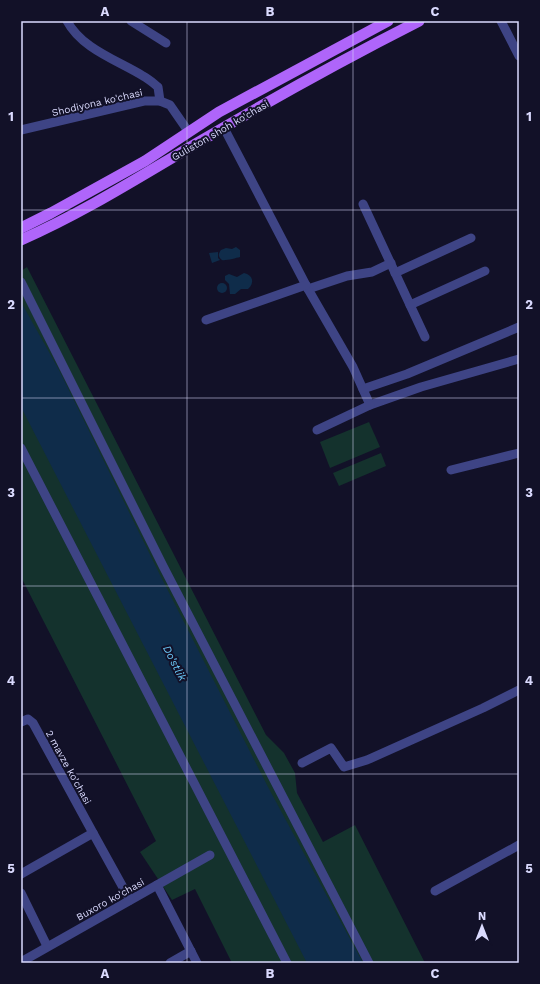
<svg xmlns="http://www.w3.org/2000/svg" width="540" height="984" font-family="'Work Sans',sans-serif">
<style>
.green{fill:#14322d}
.water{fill:#0f2c4a}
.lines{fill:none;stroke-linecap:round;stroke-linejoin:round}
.minor{stroke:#3e4485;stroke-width:9}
.major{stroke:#af65fa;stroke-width:11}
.grid{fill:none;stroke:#dadafe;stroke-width:1;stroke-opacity:0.55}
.labels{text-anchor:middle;stroke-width:4;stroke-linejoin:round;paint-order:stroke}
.street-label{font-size:10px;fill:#dadafe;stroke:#121128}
.water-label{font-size:11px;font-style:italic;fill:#6bcafa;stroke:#121128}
.neatline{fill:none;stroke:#dadafe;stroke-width:1.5}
.grid-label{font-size:13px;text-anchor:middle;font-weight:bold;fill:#dadafe}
</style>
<rect width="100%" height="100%" fill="#121128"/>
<g class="green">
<path d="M27,267L266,735L284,753L295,773L297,793L323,842L355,825L425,963H232L195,889L172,900L140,852L156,841L21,577V271Z"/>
<path d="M369,422L380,447L330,468L320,442Z"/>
<path d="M381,453L386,466L339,486L333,473Z"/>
</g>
<g class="water">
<path d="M236,247L240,250V257C236,258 225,261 222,260C218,257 218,254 221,250L226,248L232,249Z"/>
<path d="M218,252V258L220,260L212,263L209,253Z"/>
<path d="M244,273C253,275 255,283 248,289H241L235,294H230L229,284L225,280V276L229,274L237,277Z"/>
<circle cx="222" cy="288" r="5"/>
<path d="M21,302L59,370L160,575L268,787L363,963H307L21,407Z"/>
</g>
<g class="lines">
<g class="minor">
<path d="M67,21C82,49 117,60 143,76C149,79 153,83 158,87L160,101"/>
<path d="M131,21L166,43"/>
<path d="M501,21L519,56"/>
<path d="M224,128L308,289L347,276L372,272L391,263"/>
<path d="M21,130L144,101H160L170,105L188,131"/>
<path d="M363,204L425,337"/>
<path d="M395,273L471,238"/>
<path d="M21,282L163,566L369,963"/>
<path d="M308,289L353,367L370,405L421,387L519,359"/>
<path d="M410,305L485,271"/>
<path d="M206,320L306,285"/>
<path d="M363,389L407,374L519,327"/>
<path d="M317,430L370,405"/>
<path d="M21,448L287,963"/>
<path d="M451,470L519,453"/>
<path d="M21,722L28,719L33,723L93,833"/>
<path d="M302,763L331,748L344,767L367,760L483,708L519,690"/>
<path d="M21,874L93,833L130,900"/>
<path d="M157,885L197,963"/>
<path d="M435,891L519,845"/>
<path d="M21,893L47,946"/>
<path d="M21,962L210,855"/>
<path d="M170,963L191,951"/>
</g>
<g class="major">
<path d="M21,228L51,213L145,161L219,112L388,21"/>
<path d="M21,240C85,212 144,174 204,139C274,98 346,58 419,21"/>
</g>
</g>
<path class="grid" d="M187,21V963M353,21V963M21,210H519M21,398H519M21,586H519M21,774H519"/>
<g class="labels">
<g class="street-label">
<text transform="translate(97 102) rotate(-13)" y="4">Shodiyona ko'chasi</text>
<text transform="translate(220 130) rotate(-30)" y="4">Guliston shoh ko'chasi</text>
<text transform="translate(69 767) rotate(61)" y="4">2 mavze ko'chasi</text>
<text transform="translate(110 899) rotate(-29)" y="4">Buxoro ko'chasi</text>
</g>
<g class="water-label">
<text transform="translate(175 663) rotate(63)" y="4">Do'stlik</text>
</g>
</g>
<rect width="540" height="984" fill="none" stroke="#121128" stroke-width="44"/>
<g transform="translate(482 926)" stroke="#121128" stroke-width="3" paint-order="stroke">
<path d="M0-3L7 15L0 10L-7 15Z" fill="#dadafe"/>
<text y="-6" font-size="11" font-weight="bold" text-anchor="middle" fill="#dadafe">N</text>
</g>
<rect x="22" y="22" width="496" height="940" class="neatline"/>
<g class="grid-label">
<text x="105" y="16">A</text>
<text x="270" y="16">B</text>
<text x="435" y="16">C</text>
<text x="11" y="121">1</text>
<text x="529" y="121">1</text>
<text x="11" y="309">2</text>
<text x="529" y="309">2</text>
<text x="11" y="497">3</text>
<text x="529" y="497">3</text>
<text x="11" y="685">4</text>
<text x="529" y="685">4</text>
<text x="11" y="873">5</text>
<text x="529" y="873">5</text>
<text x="105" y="978">A</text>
<text x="270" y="978">B</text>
<text x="435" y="978">C</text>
</g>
</svg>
